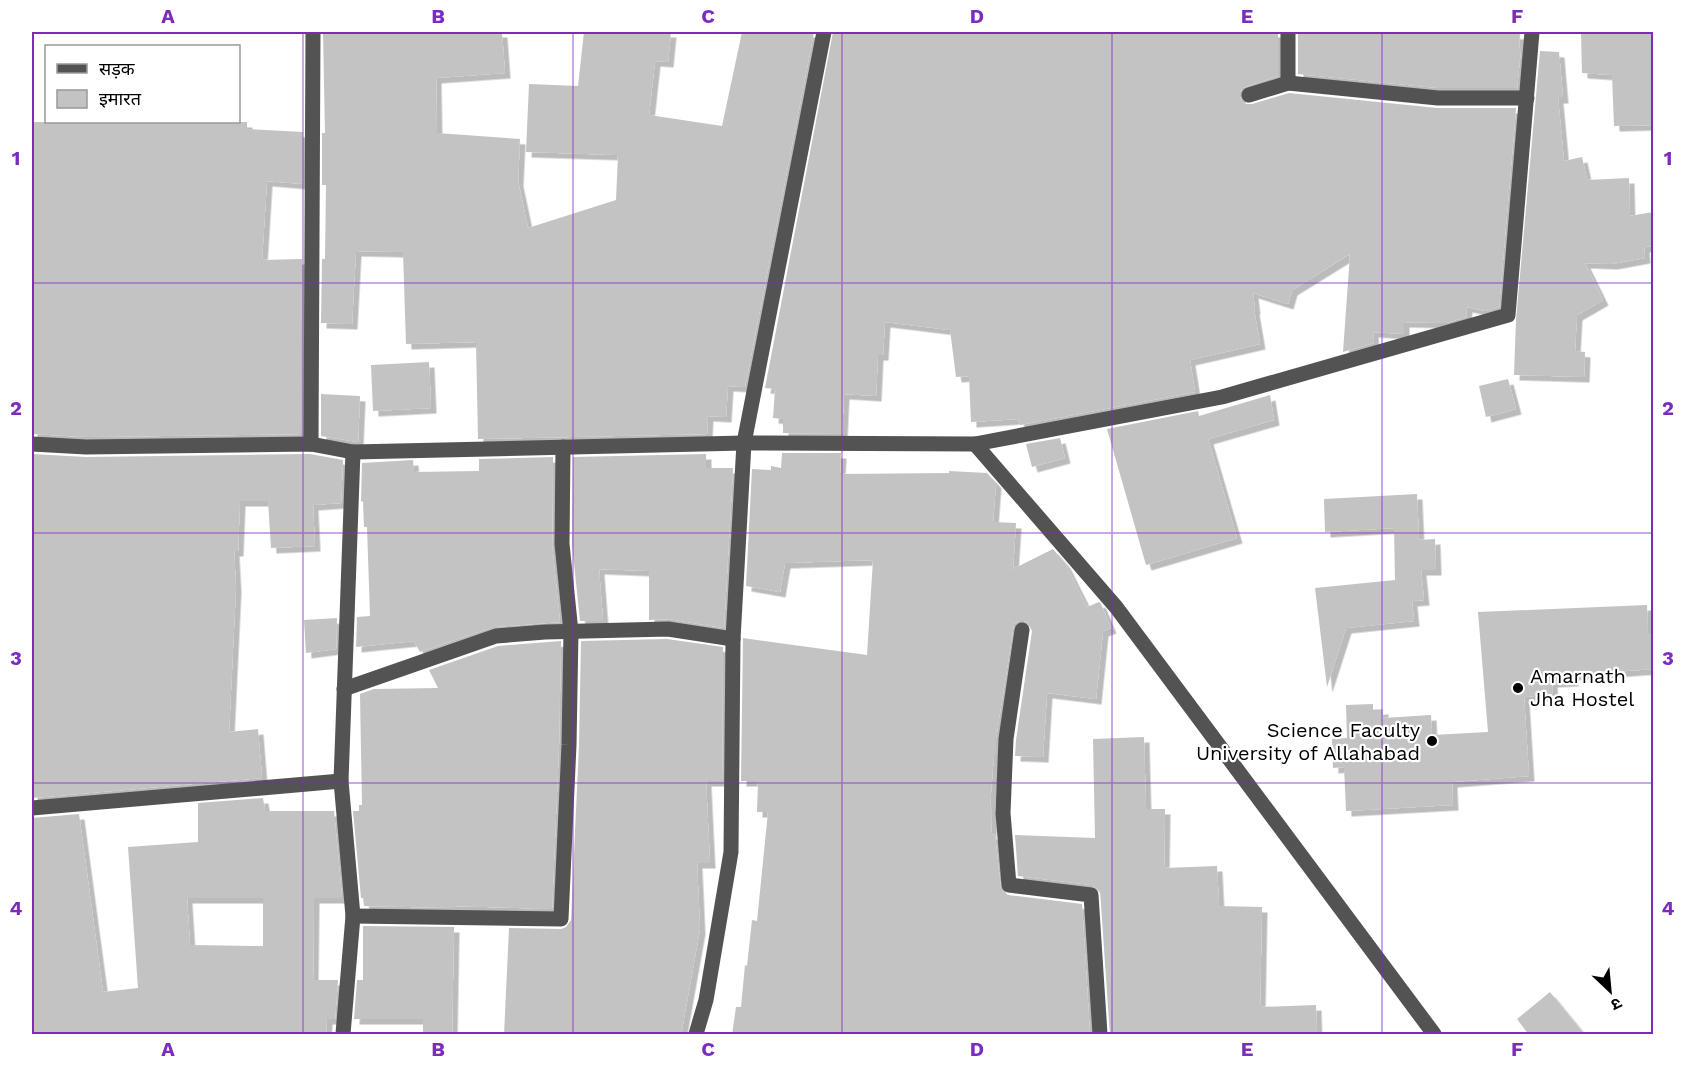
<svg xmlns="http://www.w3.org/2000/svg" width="1685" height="1066" font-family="'Work Sans','Noto Sans Devanagari',sans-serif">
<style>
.building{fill:#c3c3c3;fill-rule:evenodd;filter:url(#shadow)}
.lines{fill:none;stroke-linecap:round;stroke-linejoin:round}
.minor{stroke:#535353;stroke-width:15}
.grid{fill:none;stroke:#7b2cbf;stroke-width:1.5;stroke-opacity:0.55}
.poi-dot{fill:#000;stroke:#fff;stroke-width:2}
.labels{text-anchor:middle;stroke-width:4.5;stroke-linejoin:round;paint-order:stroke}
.poi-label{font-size:20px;fill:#000;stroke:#fff;text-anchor:start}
.neatline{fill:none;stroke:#7b2cbf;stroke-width:2}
.grid-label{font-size:20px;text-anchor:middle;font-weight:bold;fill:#7b2cbf}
</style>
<defs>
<filter id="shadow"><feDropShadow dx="5.5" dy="5.5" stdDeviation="0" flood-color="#0004"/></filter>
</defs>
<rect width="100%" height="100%" fill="#fff"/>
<g class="building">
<path d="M323,32H502L505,73L436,78L437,133L520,139L518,181L528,228L616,200L618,155L526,152L529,84L578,86L584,32H671L668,62L655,61L649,115L722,126L742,32H814L745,387L728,386L726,417L708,416L707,434L478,439L476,342L406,344L403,252L356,251L352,324L321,323L322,259H325L326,185H322V133H325Z"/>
<path d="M833,32H1278V76L1242,88L1240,92V97L1242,102L1246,104H1252L1289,93L1437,108H1516L1499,307L1486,311L1467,307L1466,317L1446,323L1404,322V334L1373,332L1374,343L1343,352L1350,254L1292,290L1288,304L1253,293L1255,309H1254L1260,344L1190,360L1195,392L1020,425L1018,419L971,422L969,376L956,377L950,330L885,322L883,355H878L876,396L844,394L842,434L783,433V419L773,418L775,389L765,388Z"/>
<path d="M1298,32H1491L1520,34L1519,49H1521L1517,88H1438L1298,74Z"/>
<path d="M1581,32H1653V125L1614,126L1612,75L1582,73Z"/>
<path d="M1540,51L1559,52L1563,98H1558L1564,161L1582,157L1587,180L1629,178L1630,216L1653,212V246L1644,247L1645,258L1612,264L1585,263L1603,300L1577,315L1575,351L1585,352L1584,377L1514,375L1516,320Z"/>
<path d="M32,122H247V129L303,132V184L267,181L262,260L302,259V322H301V434L86,437L32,434Z"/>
<path d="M429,362L431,408L373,411L371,365Z"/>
<path d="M1508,379L1516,409L1486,417L1479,386Z"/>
<path d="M321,394L360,396L358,442L321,436Z"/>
<path d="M1270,395L1274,420L1208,439L1237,538L1146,565L1107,429L1198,411L1199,416Z"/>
<path d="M1060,438L1065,458L1032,467L1026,444Z"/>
<path d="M782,453H841L840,474L949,473V471L987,473L996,483L993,522L1016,523L1013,569L1053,549L1065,563L1087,607L1099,602L1101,604L1111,628L1103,631L1096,699L1047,693L1043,757L1015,756L1016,740L1032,631L1028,623L1024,621H1019L1014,624L996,738V754H994L990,806H992L991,834L995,835L1001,890L1008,895L1082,904L1090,1035H732L736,1007H741L745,965L747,966L752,920L757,921L768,812H757L758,781H741L743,638L867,655L873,560L785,563L780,592L746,586L752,469L771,470V466L781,468Z"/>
<path d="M32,454L86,457L310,454L343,460L341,503L313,505L315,546L271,548L268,501H240L238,551H234L236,587L229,732L258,729L262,778L32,798Z"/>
<path d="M706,454V468H733L724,628L669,619L649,620V571L599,569L603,621H580L572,544L573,457Z"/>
<path d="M553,457L552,545L560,622L493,627L420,652L414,641L356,647L357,617L370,616L367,527H364L363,501L361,502L362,463L413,460L414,472L479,471V459Z"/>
<path d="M1417,494L1419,540L1435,539L1436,570H1421L1424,600L1412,601L1414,621L1346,628L1327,687L1315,588L1395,580L1394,528L1325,532L1324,499Z"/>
<path d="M1647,605L1648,633H1653V669L1573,675V681L1552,682L1553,694L1524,697L1529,776L1452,782L1453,805L1346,811L1344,767L1333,768L1332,739L1347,738L1346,705L1373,704V710L1383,709V718L1431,715L1432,735L1488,732L1478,612Z"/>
<path d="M337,618L336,649L306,653L304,620Z"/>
<path d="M667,639L723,647L722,781H706L710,863H697L700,929L681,1035H504L509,928L561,929L566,927L571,920L579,745L581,641Z"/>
<path d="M561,641L559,745L552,909L454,906V908L364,906L363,898H361L353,811H359V805H362L360,694L374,689L438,688L429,670L498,646Z"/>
<path d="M1144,737L1146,809H1165L1164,868L1217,866L1219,906L1262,907L1260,1007L1316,1005L1317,1035H1110L1100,891L1092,885L1018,876L1015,835L1095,838L1093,739Z"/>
<path d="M263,798L265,811H334L342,898H314L313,980H338L335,1019H327L326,1035H32V818L79,814L103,992L138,988L128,847L198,842V803ZM187,898H263V946L190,945Z"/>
<path d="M363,926L454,927L452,1035H423V1019H354L357,980H363Z"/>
<path d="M1550,992L1585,1035H1529L1517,1019Z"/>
</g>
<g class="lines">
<g class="minor">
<path d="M1288,83L1438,98H1527"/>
<path d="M1249,95L1288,83V32"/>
<path d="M32,444L86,447L311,444L353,452L744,443L975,444L1222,397L1508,315L1532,32"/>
<path d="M311,444L313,32"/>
<path d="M975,444L1116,607L1434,1034"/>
<path d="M1022,630L1006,739L1003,813L1009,885L1091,895L1100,1034"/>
<path d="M344,689L496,636L545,632L668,629L733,639"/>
<path d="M32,808L341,781"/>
<path d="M353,916L561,919L569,745L571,632L562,544L563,447"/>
<path d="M343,1034L353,916L341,781L353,452"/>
<path d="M696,1034L706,1000L731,852L733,639L744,443L824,32"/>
</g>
</g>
<path class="grid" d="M303,32V1034M573,32V1034M842,32V1034M1112,32V1034M1382,32V1034M32,283H1654M32,533H1654M32,783H1654"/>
<g class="poi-dot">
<circle cx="1518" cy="688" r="6"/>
<circle cx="1432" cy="741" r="6"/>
</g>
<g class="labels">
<g class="poi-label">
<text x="1530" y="683">Amarnath<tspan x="1530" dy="23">Jha Hostel</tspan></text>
<text x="1420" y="737" text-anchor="end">Science Faculty<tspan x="1420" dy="23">University of Allahabad</tspan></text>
</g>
</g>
<rect width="1685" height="1066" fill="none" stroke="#ffffff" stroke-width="66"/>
<rect x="45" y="45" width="195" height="78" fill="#ffffff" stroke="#999999" stroke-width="1.5"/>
<rect x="57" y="64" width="30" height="9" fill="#535353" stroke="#999999" stroke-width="1.5"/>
<text x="99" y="75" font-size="18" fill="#000000">सड़क</text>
<rect x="57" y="90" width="30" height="18" fill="#c3c3c3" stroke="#999999" stroke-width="1.5"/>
<text x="99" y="105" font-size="18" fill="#000000">इमारत</text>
<g transform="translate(1610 991) rotate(154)" stroke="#ffffff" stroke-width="4.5" paint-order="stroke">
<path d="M0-4.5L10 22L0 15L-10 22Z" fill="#000000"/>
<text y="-9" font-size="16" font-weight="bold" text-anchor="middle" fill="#000000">उ</text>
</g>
<rect x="33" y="33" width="1619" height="1000" class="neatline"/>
<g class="grid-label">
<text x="168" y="23">A</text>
<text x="438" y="23">B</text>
<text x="708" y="23">C</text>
<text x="977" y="23">D</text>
<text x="1247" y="23">E</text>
<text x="1517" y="23">F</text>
<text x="16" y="165">1</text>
<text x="1668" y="165">1</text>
<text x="16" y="415">2</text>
<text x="1668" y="415">2</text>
<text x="16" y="665">3</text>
<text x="1668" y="665">3</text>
<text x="16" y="915">4</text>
<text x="1668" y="915">4</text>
<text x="168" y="1056">A</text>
<text x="438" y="1056">B</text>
<text x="708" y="1056">C</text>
<text x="977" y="1056">D</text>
<text x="1247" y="1056">E</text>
<text x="1517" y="1056">F</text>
</g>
</svg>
